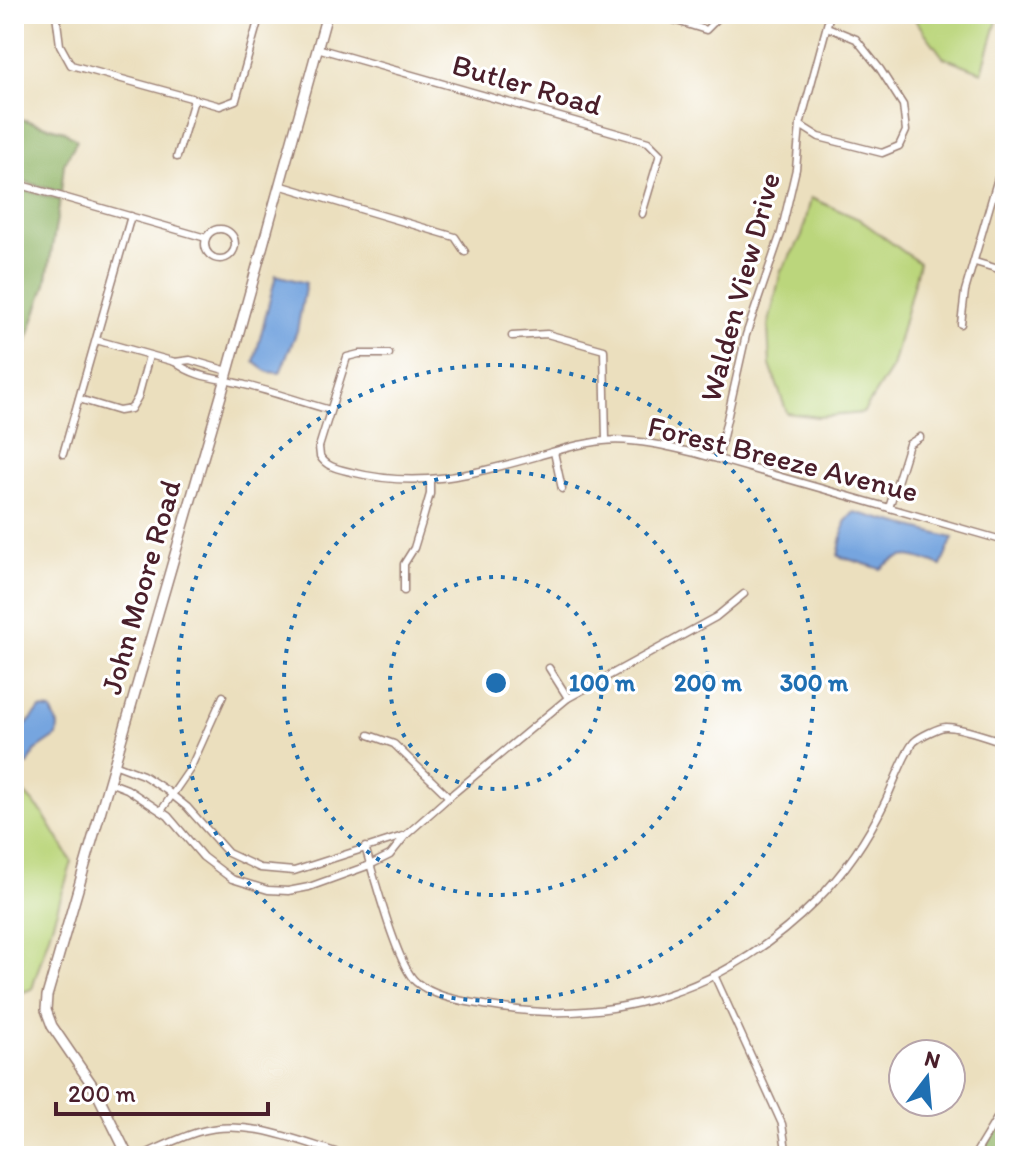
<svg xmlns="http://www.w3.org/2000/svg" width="1019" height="1170" font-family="Itim,sans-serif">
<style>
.green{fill:#bbd67c;stroke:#827a54;stroke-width:2}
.forest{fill:#94b76c;stroke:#6f6b4c;stroke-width:2}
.water{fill:#76a5df;stroke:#606285;stroke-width:2}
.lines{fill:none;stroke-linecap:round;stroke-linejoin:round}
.street-casing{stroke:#9a7f74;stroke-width:9}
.secondary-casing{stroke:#9a7f74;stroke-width:12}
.street{stroke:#fff;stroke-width:6}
.secondary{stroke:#fff;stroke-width:9}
.ring{fill:none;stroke:#1f6fb2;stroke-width:4;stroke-dasharray:4 8}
.labels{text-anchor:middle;stroke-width:6;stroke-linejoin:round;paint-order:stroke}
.street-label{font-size:30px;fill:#4a1f2b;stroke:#fff}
.centre{fill:#1f6fb2;stroke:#fff;stroke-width:4}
.ring-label{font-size:24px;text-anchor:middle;font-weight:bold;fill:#1f6fb2;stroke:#fff;stroke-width:6;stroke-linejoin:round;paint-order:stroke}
</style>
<rect width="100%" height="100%" fill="#fff"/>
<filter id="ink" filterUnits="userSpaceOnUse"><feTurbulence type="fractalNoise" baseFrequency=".0125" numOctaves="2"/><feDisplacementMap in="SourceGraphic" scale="16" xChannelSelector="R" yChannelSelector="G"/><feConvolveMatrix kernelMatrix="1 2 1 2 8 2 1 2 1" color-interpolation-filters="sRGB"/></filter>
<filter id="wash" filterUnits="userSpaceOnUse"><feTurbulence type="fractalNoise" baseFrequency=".006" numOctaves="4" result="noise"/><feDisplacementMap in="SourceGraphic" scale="32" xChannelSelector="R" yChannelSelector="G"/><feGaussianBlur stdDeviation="1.8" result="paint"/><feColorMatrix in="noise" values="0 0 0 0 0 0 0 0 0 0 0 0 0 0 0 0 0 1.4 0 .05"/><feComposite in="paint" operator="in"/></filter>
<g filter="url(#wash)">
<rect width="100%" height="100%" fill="#ebdfbe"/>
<g class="green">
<path d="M911,14H999L982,72L943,57Z"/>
<path d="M811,198L859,219L919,263L892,367L863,413L818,417L787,413L770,365L768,327L781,271L802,236Z"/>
<path d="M14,782L42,812L72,862L32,989L14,995Z"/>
</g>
<g class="forest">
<path d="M14,117L64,131L77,140L64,164L61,192L14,179Z"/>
<path d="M14,187L60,200L46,284L26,343L23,369L14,370Z"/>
<path d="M1005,1115V1156H978Z"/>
</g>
<g class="water">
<path d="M276,275L306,283L297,331L280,373L268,372L254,362Z"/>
<path d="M854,512L953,538L941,566C917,556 902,549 881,569L838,556L845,522Z"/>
<path d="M40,709L51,710L58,726L57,736L35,751L28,765H14V739Z"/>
</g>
</g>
<g filter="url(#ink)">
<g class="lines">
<g class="street-casing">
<g id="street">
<path d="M56,14L60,45L71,65L220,106L236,100L260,14"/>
<path d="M654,14L706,30L722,14"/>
<path d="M317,48L648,142L660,154L642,214"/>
<path d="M800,125L819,137L882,153L899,146L906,131L903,105L880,69L856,39L827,27"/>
<path d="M177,157L194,100"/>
<path d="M14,183L206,238"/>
<path d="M279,185L455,237L465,252"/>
<circle cx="220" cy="244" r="15"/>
<path d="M975,262L1005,271"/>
<path d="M961,324L965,291L1005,154"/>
<path d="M512,336L547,334L604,350L606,440"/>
<path d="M96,340L175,362L190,360L228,371"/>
<path d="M389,354H359L347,357L319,447L320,456C326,467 339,469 351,472C419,489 472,475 538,456C559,450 581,443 603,441C638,437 685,451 718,459L998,539L1005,536"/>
<path d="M175,362C196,379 221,378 245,385C274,392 301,402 330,410"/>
<path d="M79,399L119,411L131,409L138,397L149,356"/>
<path d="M554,452L562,489"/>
<path d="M63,454L131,216"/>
<path d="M718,459L746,335L781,233L796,169L800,125L830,14"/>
<path d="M889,508L909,444L920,437"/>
<path d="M404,591V564L414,548L422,522L430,494V481"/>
<path d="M549,668L568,698"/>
<path d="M369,735L394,744L449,797"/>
<path d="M114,764L143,775L166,790L187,807L228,853L260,868L294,871L406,835"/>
<path d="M109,782L127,789L168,816L203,857L232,879L268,890L288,891L309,887L370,865L390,855L406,835L449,797L568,698L716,617L744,594"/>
<path d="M161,811L190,769L223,696"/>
<path d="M365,847C374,875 397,966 416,982C437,999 465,1001 490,1006C615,1028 727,990 816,901C844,873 868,838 885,802C892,788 904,753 914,742C919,737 939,727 946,727C962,727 989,738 1005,742"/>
<path d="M715,977L782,1124L787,1156"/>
<path d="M141,1156C159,1148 178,1138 198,1132C247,1117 301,1142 348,1156"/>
<path d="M974,1156L1005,1105"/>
</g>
</g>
<g class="secondary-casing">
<path id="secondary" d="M128,1156L95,1089L52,1026L46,1010L47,996L225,382L327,14"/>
</g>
<use href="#street" class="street"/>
<use href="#secondary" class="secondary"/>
</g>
</g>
<g class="ring">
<circle cx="496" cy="683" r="106"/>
<circle cx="496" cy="683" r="212"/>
<circle cx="496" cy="683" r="318"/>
</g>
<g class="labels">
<g class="street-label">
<text transform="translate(527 85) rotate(16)" y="10">Butler Road</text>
<text transform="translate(740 287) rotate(-75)" y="10">Walden View Drive</text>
<text transform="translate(783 459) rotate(14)" y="10">Forest Breeze Avenue</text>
<text transform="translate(141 587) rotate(-74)" y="10">John Moore Road</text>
</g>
</g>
<circle cx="496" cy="683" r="12" class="centre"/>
<g class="ring-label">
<text x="602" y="691">100 m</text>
<text x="708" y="691">200 m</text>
<text x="814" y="691">300 m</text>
</g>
<rect width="1019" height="1170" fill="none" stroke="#fff" stroke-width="48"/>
<g transform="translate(927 1078) rotate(16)"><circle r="38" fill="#ffffff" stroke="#b7a5aa" stroke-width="2"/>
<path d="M0-6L14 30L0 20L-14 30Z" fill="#1f6fb2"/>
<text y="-12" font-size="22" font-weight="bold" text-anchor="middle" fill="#4a1f2b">N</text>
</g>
<path d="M56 1102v12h212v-12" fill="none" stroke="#4a1f2b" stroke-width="4"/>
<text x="68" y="1102" font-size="24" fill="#4a1f2b" stroke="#ffffff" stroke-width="6" paint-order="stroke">200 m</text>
</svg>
